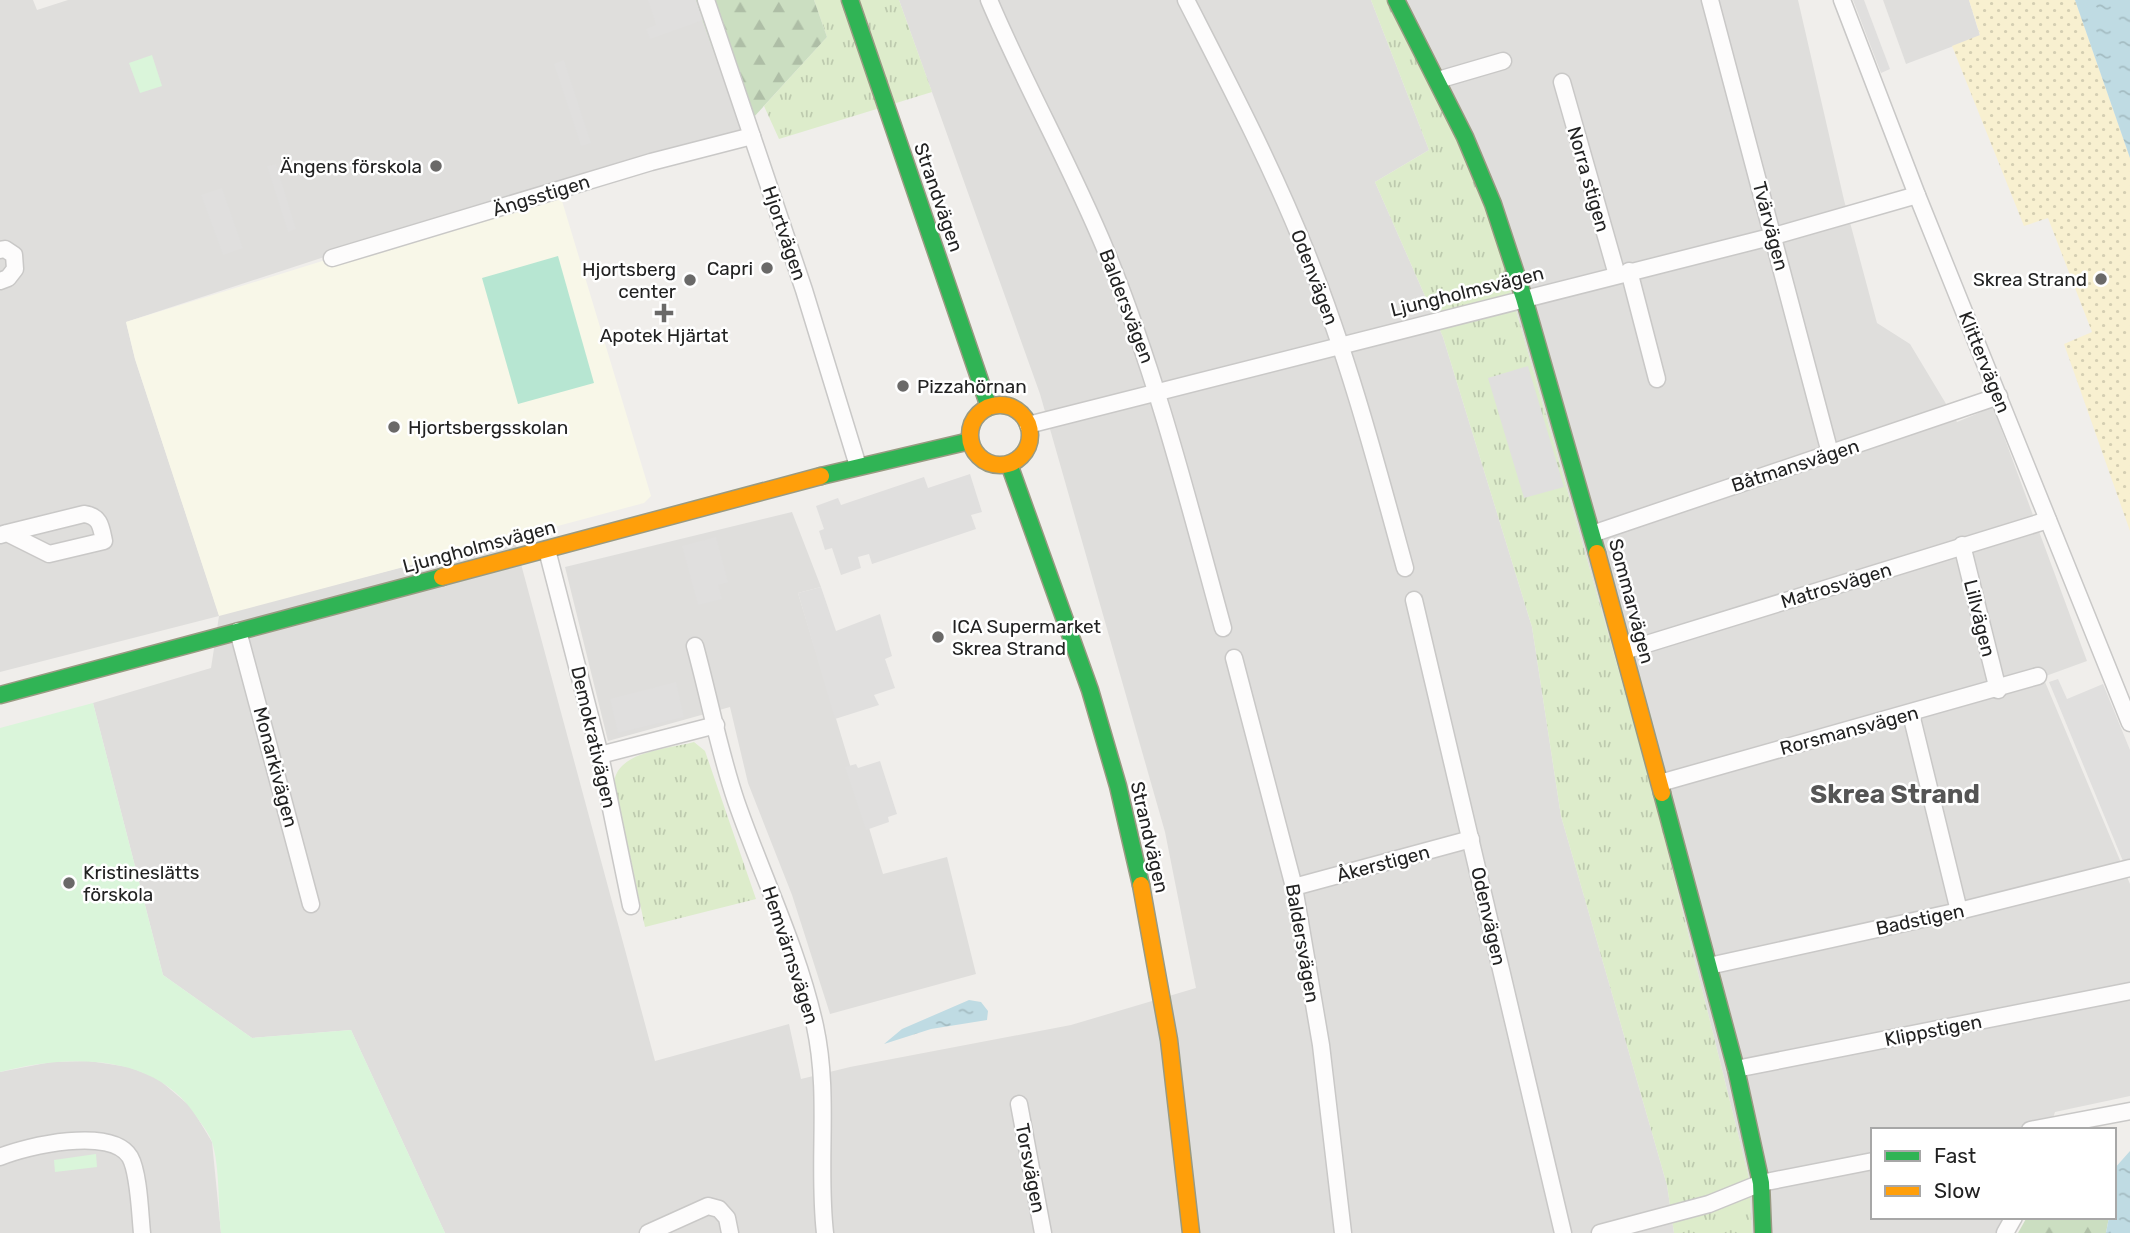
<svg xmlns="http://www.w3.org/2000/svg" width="2130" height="1233" font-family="Rubik,sans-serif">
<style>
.residential{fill:#dfdedc}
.education{fill:#f8f7e8}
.grass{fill:url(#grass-tufts)}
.forest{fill:url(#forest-firs)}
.sand{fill:url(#sand-dots)}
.park{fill:#daf5da}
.pitch{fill:#b7e6d2}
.parking{fill:#e0dfde}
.water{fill:url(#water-ripples)}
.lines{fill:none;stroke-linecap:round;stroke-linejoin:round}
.street-casing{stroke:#c9c8c7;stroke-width:19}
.fast-casing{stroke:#999a82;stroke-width:19}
.slow-casing{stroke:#999a82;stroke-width:19}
.street{stroke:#fdfcfc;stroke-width:16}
.fast{stroke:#30b455;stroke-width:16}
.slow{stroke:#ff9f0a;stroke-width:16}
.poi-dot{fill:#6a6968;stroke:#fff;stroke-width:2.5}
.labels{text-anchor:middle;stroke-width:5;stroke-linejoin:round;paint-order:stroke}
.poi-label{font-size:19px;fill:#222;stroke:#fff;text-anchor:end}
.street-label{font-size:19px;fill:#222;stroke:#fff}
.district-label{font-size:26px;font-weight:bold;fill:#555;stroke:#fff}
</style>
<defs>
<pattern id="grass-tufts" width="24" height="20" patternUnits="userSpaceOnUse" patternTransform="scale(1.75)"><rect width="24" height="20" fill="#ddeccb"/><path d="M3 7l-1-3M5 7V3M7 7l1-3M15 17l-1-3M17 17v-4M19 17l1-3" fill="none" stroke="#bdcaae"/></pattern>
<pattern id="forest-firs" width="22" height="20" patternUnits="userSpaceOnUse" patternTransform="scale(1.75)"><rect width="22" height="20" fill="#cbdec1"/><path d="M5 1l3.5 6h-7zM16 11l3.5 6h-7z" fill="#aebea6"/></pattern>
<pattern id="sand-dots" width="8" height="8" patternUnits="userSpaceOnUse" patternTransform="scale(1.75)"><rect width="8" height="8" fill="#f8f0d0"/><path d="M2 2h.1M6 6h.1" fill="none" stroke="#d4ceb2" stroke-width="1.8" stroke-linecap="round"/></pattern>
<pattern id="water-ripples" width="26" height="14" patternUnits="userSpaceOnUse" patternTransform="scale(1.75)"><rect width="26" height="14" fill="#bfdbe3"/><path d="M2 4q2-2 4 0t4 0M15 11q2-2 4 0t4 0" fill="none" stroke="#a4bcc2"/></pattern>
</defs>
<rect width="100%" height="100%" fill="#f0eeeb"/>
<g class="residential">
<path d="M0,0H33L37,10L68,0H695L742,130L556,181L126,322L135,359L219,615L514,538L655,1061L789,1024L801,1079L850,1067L1071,1025L1196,988L1165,832L1040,394L899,0H1371L1429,150L1375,182L1443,337L1532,627L1561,816L1667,1185L1674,1233H445L351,1030L252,1038L163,975L93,703L211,668L219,616L0,672Z"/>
<path d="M1406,0H1798L1844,200L1877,323L1910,344L1957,422L1993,407L2087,661L2043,677L2130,884V1096L2055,1112L2049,1130H1873V1217H2007L1998,1233H1752L1749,1178L1650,780L1507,279Z"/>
<path d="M1883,0H1969L1980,36L1906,64Z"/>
<path d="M792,512L821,587L798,593L883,874L947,857L976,974L830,1014L792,895L748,783L730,707L608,741L565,567Z"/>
<path d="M89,1061L129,1067L157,1078L191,1107L212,1142L221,1233H0V1072L51,1062Z"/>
</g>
<path class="education" d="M556,181L651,496L644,503L219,616L135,359L126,322L332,258Z"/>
<g class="grass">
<path d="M814,0H899L932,92L779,139L764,106L827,37Z"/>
<path d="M1371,0H1406L1471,133L1507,279L1650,780L1749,1178L1752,1233H1674L1667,1185L1561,816L1532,627L1443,337L1375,182L1429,150Z"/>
<path d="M694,742L705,751L756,899L645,927L614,782C618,751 668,749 694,742Z"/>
</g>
<g class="forest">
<path d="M695,0H814L827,37L742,130Z"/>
<path d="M2027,1217H2109L2106,1233H2018Z"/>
</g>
<path class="sand" d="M1969,0H2075L2130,158V531L2064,344L2092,332L2048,218L2024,226L1952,46L1980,35Z"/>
<g class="park">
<path d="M152,55L162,86L140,93L129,63Z"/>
<path d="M93,703L163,975L252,1038L351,1030L445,1233H221C218,1206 220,1167 212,1142C210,1135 203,1126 198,1119C157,1052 68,1054 0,1072V728Z"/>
<path d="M96,1154L97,1167L55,1172L54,1160Z"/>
</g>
<path class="pitch" d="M558,256L594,383L518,404L482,278Z"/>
<g class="parking">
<path d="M648,0H696L703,20L650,39L646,29L656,25Z"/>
<path d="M1853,0H1864L1890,69L1881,73Z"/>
<path d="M564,60L591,143L581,146L554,64Z"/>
<path d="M276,164L296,229L288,232L267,166Z"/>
<path d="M222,188L243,248L223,255L201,195Z"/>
<path d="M1528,366L1564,487L1524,498L1488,378Z"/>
<path d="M970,474L982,512L971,515L976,529L872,564L869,554L858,557L861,568L841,575L832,548L825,550L819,531L824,529L816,506L838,498L841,505L924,477L928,488Z"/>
<path d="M716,537L728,582L718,585L722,599L698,605L682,546Z"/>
<path d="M821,587L836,631L880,614L892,656L885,659L895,688L874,695L879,705L835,719L798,593Z"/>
<path d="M2058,679L2067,699L2103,684L2130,750V864L2125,866L2049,682Z"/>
<path d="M676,682L684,717L618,733L610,699Z"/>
<path d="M880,761L897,814L888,817L889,822L866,830L845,767L856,764L858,768Z"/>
</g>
<g class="water">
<path d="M2075,0H2130V158Z"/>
<path d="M969,1000L981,1002L988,1011L987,1020L931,1029L884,1044L902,1029Z"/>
<path d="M2130,1151V1233H2106L2109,1217H2114V1169Z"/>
</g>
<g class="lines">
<g class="street-casing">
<g id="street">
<path d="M706,0L804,290L858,466"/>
<path d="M989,0C1025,85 1071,166 1106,251C1156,373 1188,500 1223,628"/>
<path d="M1186,0C1229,84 1272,166 1307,254C1348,356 1376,462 1405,568"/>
<path d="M1710,0L1830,453"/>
<path d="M1842,0L1917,195L2130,723"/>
<path d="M1438,80L1503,61"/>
<path d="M1562,82L1617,275"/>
<path d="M0,250L5,249L14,255L15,269L8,278L0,281"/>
<path d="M332,258L651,162L752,136"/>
<path d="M1629,271L1657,379"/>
<path d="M1028,425L1774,236L1917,195"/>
<path d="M1592,534L1999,396"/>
<path d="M0,535L7,533L84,514C100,516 101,526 104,541L49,554L7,533"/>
<path d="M1962,545L1998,690"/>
<path d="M547,550L600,755L631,906"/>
<path d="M1414,600L1563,1233"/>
<path d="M238,631L311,904"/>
<path d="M695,646C709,697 719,751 736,801C762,876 798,948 815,1026C830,1095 817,1164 825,1233"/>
<path d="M1624,651L2048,520"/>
<path d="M1234,658L1294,887L1321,1045L1343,1233"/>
<path d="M1911,714L1959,911"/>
<path d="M600,755L716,725"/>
<path d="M1660,783L2038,676"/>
<path d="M1294,887L1471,839"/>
<path d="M1709,966L1959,911L2130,868"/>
<path d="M1736,1069L2130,991"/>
<path d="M1019,1104L1043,1233"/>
<path d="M2030,1130L2130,1111"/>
<path d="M0,1157C26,1146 112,1126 130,1157C139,1173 140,1214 142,1233"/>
<path d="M648,1233L708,1206L719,1209L727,1218L730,1233"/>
<path d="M1600,1233L1709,1204L1761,1183L1873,1161"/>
<path d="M2005,1233L2014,1217"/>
</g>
</g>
<g class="fast-casing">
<g id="fast">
<path d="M850,0L989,407"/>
<path d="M1396,0L1465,137L1493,204L1524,298L1597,553"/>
<path d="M1009,464L1090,690L1118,786L1141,885"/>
<path d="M821,476L970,441"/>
<path d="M0,695L442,577"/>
<path d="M1662,793L1736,1069L1761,1183L1763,1233"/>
</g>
</g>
<g class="slow-casing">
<g id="slow">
<circle cx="1000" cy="435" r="30"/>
<path d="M1597,553L1662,793"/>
<path d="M442,577L821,476"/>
<path d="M1141,885L1169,1040L1191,1233"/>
</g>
</g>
<use href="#street" class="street"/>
<use href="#fast" class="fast"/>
<use href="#slow" class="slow"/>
</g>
<g class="poi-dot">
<circle cx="436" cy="166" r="7"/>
<circle cx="767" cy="268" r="7"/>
<circle cx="2101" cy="279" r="7"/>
<circle cx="690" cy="280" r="7"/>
<path d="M660.5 302.5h7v7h7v7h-7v7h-7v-7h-7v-7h7z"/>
<circle cx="903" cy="386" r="7"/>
<circle cx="394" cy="427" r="7"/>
<circle cx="938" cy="637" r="7"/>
<circle cx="69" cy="883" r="7"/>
</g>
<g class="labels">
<g class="poi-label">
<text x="422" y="173">Ängens förskola</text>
<text x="753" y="275">Capri</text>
<text x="676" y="276">Hjortsberg<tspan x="676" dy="22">center</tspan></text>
<text x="2087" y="286">Skrea Strand</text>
<text x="664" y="342" text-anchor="middle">Apotek Hjärtat</text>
<text x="917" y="393" text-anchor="start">Pizzahörnan</text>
<text x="408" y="434" text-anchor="start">Hjortsbergsskolan</text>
<text x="952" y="633" text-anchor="start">ICA Supermarket<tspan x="952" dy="22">Skrea Strand</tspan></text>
<text x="83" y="879" text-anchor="start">Kristineslätts<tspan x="83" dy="22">förskola</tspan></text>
</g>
<g class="street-label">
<text transform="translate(1589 179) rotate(74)" y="7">Norra stigen</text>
<text transform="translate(541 195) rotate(-17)" y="7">Ängsstigen</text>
<text transform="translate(939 197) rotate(71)" y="7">Strandvägen</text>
<text transform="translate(1771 226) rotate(75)" y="7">Tvärvägen</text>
<text transform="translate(785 233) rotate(71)" y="7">Hjortvägen</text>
<text transform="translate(1315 277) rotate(69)" y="7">Odenvägen</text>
<text transform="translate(1467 291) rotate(-14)" y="7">Ljungholmsvägen</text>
<text transform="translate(1127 306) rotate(69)" y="7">Baldersvägen</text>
<text transform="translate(1985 362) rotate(68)" y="7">Klittervägen</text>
<text transform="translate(1795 465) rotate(-18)" y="7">Båtmansvägen</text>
<text transform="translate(479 546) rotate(-15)" y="7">Ljungholmsvägen</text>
<text transform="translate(1836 585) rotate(-17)" y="7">Matrosvägen</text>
<text transform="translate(1632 601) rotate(75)" y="7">Sommarvägen</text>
<text transform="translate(1980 618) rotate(76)" y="7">Lillvägen</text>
<text transform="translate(1849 730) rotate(-15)" y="7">Rorsmansvägen</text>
<text transform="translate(594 737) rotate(77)" y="7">Demokrativägen</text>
<text transform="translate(276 767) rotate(75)" y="7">Monarkivägen</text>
<text transform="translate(1150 837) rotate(77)" y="7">Strandvägen</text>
<text transform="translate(1383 863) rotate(-15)" y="7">Åkerstigen</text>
<text transform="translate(1489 916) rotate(77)" y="7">Odenvägen</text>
<text transform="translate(1920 919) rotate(-12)" y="7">Badstigen</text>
<text transform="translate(1303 943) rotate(80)" y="7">Baldersvägen</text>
<text transform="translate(791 955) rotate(72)" y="7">Hemvärnsvägen</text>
<text transform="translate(1933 1030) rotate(-11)" y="7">Klippstigen</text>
<text transform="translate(1031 1168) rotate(79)" y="7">Torsvägen</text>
</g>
<g class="district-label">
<text x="1895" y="803">Skrea Strand</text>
</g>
</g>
<rect x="1871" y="1128" width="245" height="91" fill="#ffffff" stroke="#a7a7a7" stroke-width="2"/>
<rect x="1885" y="1151" width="35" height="10" fill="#30b455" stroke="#a7a7a7" stroke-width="2"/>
<text x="1934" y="1163" font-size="21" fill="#222222">Fast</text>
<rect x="1885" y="1186" width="35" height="10" fill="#ff9f0a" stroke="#a7a7a7" stroke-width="2"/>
<text x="1934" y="1198" font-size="21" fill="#222222">Slow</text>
</svg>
